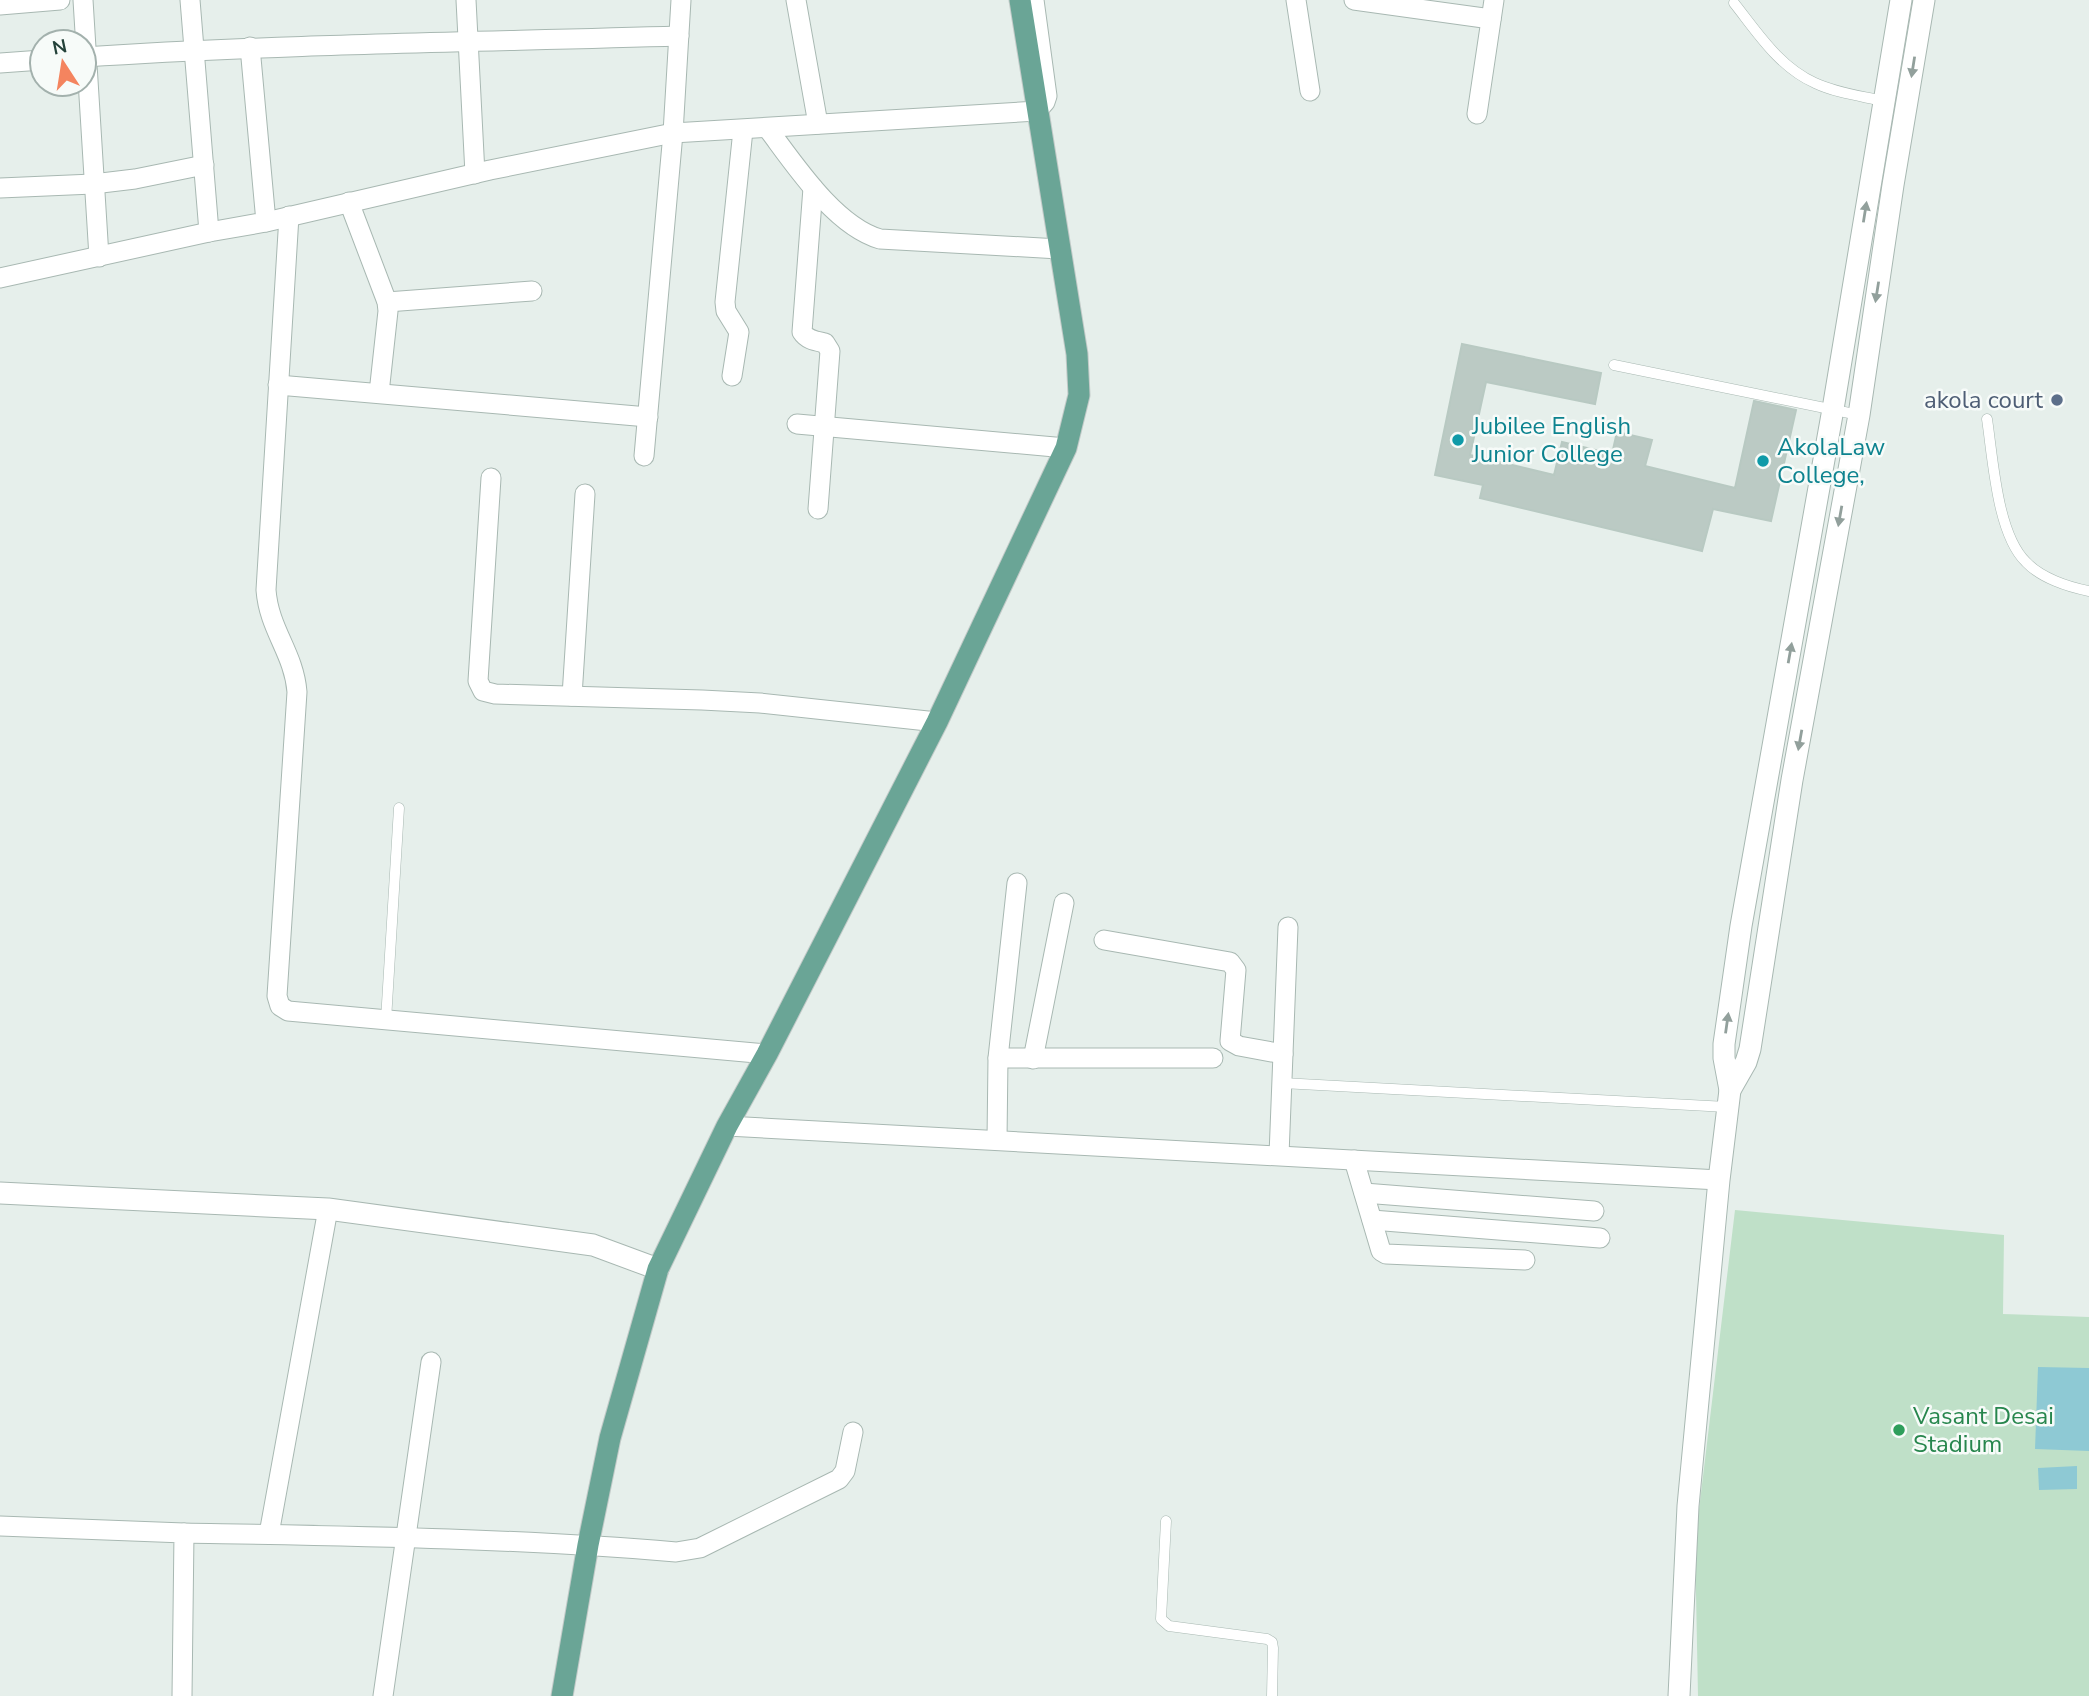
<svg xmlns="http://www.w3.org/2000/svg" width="2089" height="1696" font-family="'Nunito Sans',sans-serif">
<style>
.green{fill:#bfe0c8}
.water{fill:#8ec9d4}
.building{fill:#bbcac4;stroke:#b8c9c2;stroke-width:2}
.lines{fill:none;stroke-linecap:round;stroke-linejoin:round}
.service-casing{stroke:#a8b8b2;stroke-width:11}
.minor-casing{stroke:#a8b8b2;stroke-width:21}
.tertiary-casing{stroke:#a8b8b2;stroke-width:23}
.primary-casing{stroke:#c2cac8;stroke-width:23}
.service{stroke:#fff;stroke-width:10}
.minor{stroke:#fff;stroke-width:19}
.tertiary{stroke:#fff;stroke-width:21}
.primary{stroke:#6aa596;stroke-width:21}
.oneway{fill:#92a09c}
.service-dot{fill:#5c6f8a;stroke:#f7fbf9;stroke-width:2.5}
.culture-dot{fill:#0f9aa8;stroke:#f7fbf9;stroke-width:2.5}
.leisure-dot{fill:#2e9e5b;stroke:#f7fbf9;stroke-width:2.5}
.labels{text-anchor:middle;stroke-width:5;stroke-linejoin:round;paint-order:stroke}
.service-label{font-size:24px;fill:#4e5e75;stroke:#f7fbf9;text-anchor:end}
.culture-label{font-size:24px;fill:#0d838f;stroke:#f7fbf9;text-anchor:start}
.leisure-label{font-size:24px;fill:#27864d;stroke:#f7fbf9;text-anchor:start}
</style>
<rect width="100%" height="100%" fill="#e6efeb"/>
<path class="green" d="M1735,1210L2004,1235L2003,1314L2089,1317V1696H1698L1695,1543Z"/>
<g class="water">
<path d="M2038,1367L2089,1368V1451L2035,1449Z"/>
<path d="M2077,1466V1489L2039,1490L2038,1468Z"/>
</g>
<path class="building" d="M1462,344L1601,373L1595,404L1486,382L1470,455L1554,475L1562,442L1612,454L1617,432L1652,440L1645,466L1735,488L1754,401L1796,410L1771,521L1713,509L1702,551L1480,498L1483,485L1435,475Z"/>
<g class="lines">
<g class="service-casing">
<g id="service">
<path d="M1734,3C1757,32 1779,67 1815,83C1836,93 1861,96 1883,101"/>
<path d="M1614,365L1859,415"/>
<path d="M1987,419C1993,459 1997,534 2026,562C2041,578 2068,587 2089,591"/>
<path d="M386,1020L399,808"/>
<path d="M1282,1083L1727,1107"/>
<path d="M1166,1521L1161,1619L1169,1626L1267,1639L1272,1642L1273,1648L1272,1696"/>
</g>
</g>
<g class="minor-casing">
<g id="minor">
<path d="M83,0L99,257"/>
<path d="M190,0L209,232"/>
<path d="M466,0L475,174"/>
<path d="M796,0L818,124"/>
<path d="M1296,0L1310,91"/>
<path d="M1354,0L1491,19"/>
<path d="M0,5L60,0"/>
<path d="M250,47L266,222"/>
<path d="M84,57C282,44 481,42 679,36"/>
<path d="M0,63L42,60"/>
<path d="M1477,114L1494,0"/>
<path d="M768,129C795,165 835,226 880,239L1059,249"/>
<path d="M0,188L93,184L135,179L204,165"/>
<path d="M813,188L802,332C807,340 816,341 825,343L830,351L818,509"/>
<path d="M349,202L387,302L388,311L379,393"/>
<path d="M289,216L266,590C269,630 294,653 297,692L277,996L280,1006L288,1011L767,1054"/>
<path d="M0,278L209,232L266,222L490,170L673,133L1037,111L1045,102L1047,96L1034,0"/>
<path d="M387,302L532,291"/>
<path d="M732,376L739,332L726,311L725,302L743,130"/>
<path d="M278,385L648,417"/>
<path d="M797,424L1066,448"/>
<path d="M644,456L673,133L681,0"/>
<path d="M491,478L478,681L483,691L495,694L702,700L760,703L937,722"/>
<path d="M572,696L585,494"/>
<path d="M1104,940L1230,962L1236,970L1230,1041L1239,1046L1283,1054"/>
<path d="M998,1058H1213"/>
<path d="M1033,1059L1064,903"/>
<path d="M727,1126L1719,1180"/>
<path d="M997,1140L998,1058L1017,883"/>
<path d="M1279,1155L1288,927"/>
<path d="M1354,1160L1381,1251L1386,1254L1525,1260"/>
<path d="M1364,1193L1594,1211"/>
<path d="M1372,1220L1600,1238"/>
<path d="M0,1526L184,1533L182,1696"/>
<path d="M184,1533C348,1536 512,1538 676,1552L700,1548L839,1479L845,1471L853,1432"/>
<path d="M269,1534L328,1209"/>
<path d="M383,1696L431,1362"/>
</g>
</g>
<g class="tertiary-casing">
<g id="tertiary">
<path d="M1730,1090L1746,1062L1750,1049L1792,780L1859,415L1893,185L1924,0"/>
<path d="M0,1193L328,1209L593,1245L658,1269"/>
<path d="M1679,1696L1688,1506L1719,1180L1730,1090L1724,1058V1044L1741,926L1833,409L1901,0"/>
</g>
</g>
<g class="primary-casing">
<path id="primary" d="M562,1696L588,1545L610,1438L658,1269L727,1126L767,1054L937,722L1066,448L1079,395L1077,354L1020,0"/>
</g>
<use href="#service" class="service"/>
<use href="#minor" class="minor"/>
<use href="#tertiary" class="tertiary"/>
<use href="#primary" class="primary"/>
</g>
<defs><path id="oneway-solid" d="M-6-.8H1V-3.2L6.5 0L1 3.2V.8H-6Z" transform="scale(1.75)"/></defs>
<g class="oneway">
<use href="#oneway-solid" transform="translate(1913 67) rotate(99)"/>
<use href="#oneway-solid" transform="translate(1865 212) rotate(-81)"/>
<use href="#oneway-solid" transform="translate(1877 292) rotate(99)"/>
<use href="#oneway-solid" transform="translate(1840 516) rotate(100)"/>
<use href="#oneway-solid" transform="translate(1790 653) rotate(-80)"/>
<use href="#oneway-solid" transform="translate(1800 740) rotate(100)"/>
<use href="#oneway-solid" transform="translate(1727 1023) rotate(-82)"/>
</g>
<circle class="service-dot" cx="2057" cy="400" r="7"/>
<g class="culture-dot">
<circle cx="1458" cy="440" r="7"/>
<circle cx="1763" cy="461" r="7"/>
</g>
<circle class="leisure-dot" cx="1899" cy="1430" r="7"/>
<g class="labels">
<g class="service-label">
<text x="2043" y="408">akola court</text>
</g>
<g class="culture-label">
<text x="1472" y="434">Jubilee English<tspan x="1472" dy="28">Junior College</tspan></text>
<text x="1777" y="455">AkolaLaw<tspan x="1777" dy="28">College,</tspan></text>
</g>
<g class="leisure-label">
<text x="1913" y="1424">Vasant Desai<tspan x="1913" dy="28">Stadium</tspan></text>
</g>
</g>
<g transform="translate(63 63) rotate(348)"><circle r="33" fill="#f7fbf9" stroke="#a3b1ad" stroke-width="2"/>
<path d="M0-5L12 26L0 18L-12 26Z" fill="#f4845f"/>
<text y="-10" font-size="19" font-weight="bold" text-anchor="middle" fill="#24423a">N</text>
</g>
</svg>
